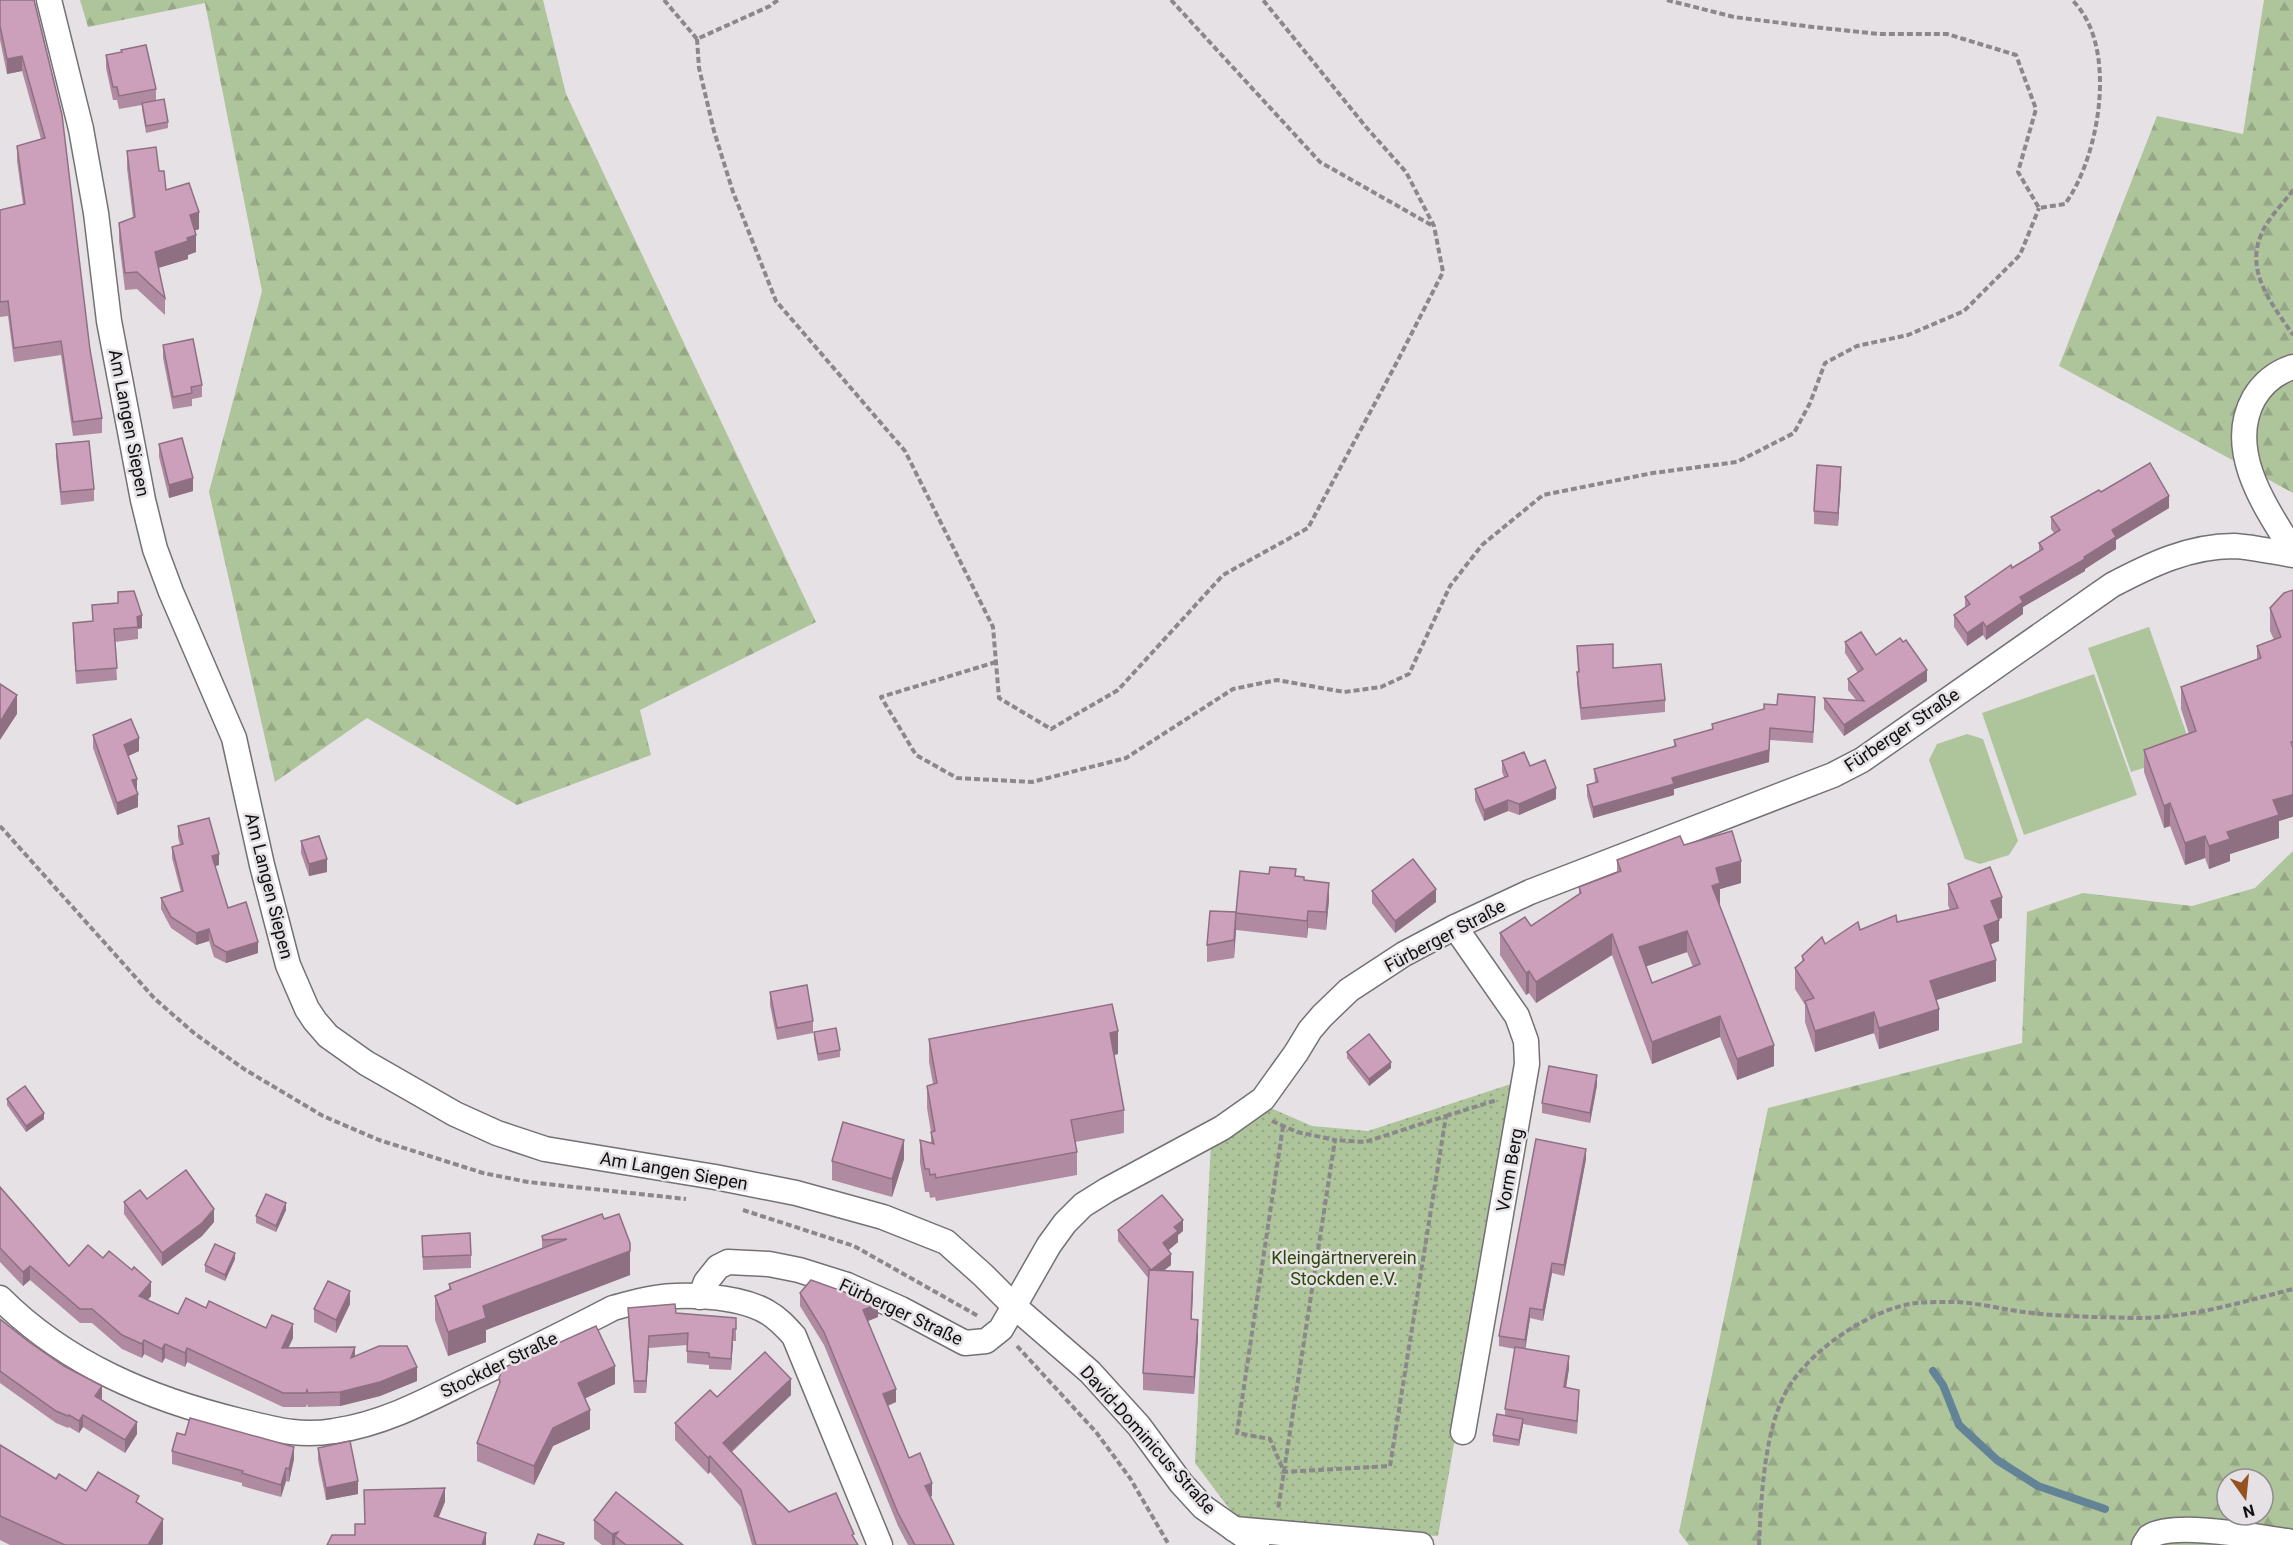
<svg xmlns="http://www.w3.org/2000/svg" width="2293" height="1545" font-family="Roboto,sans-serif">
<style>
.grass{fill:url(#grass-dots)}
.forest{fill:url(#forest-firs);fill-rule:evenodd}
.pitch{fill:#aec49b}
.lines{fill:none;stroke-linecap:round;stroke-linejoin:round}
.stream{stroke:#638496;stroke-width:8}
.minor-casing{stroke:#747174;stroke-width:27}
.path{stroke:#8b888b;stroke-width:4;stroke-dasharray:6 3;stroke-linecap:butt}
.minor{stroke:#fff;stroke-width:24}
.wall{fill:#af8aa1;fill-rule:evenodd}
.shaded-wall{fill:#8f7083}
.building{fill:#cca0bb;stroke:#8f7083;stroke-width:1.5;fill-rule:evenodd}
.labels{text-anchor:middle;stroke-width:5;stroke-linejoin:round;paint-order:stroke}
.street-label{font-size:18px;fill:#111011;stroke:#e5e1e5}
.park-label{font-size:18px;fill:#2e4808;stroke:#e5e1e5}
</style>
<defs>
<pattern id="grass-dots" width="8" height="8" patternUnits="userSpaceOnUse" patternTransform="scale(1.5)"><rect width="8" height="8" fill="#aec49b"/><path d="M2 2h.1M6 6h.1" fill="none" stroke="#95a784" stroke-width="1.8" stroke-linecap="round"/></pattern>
<pattern id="forest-firs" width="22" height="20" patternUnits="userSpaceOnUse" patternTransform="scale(1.5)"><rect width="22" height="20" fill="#aec49b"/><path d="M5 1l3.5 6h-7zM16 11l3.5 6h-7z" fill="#95a784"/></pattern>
</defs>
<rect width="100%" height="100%" fill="#e5e1e5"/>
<path class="grass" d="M1517,1082L1438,1536L1334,1530L1237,1519L1195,1463L1211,1142L1266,1106L1312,1126L1368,1131Z"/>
<g class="forest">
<path d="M80,0H543L566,94L816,622L640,710L651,755L517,805L367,718L275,782L209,492L262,291L205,3L88,27Z"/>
<path d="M2264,0H2293V493L2059,366L2157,116L2243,134Z"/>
<path d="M2293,851V1545H1689L1679,1532L1768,1108L2022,1043L2027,912L2083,893L2192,906L2255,888ZM2227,1479H2263V1515H2227Z"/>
</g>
<g class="pitch">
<path d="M2149,627L2193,752L2131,772L2088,648Z"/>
<path d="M2094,674L2137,795L2024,835L1982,713Z"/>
<path d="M1967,734L1983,739L2018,841L2009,855L1980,864L1965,859L1929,760L1937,744Z"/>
</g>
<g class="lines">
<path class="stream" d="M1933,1371L1943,1385L1959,1425L1997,1460L2038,1486L2105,1509"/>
<g class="minor-casing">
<g id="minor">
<path d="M49,0L81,129L96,213L109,321L143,500L155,549L171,592L234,738L262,865L288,965L307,1009L315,1021L328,1036L366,1063L455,1114L497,1133L545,1149L715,1177L796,1193L883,1217L946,1242L983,1275L1015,1307L1090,1372L1139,1426L1181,1483L1203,1507L1257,1545"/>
<path d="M2293,367C2277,372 2263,383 2254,398C2225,450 2266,508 2293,551"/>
<path d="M1455,927L1517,1016L1526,1041L1527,1064L1463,1432"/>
<path d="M700,1297L706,1282L718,1267L728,1262L769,1264L799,1270L847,1285L901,1309L965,1343L986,1341L1001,1329L1049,1245L1065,1223L1083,1205L1107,1190L1222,1128L1263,1099L1296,1053L1310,1030L1322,1016L1349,990L1404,954L1455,927L1530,892L1833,775L1862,760L2112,585C2150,565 2189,546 2234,546C2253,547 2274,552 2293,555"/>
<path d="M0,1298C66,1364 150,1399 240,1421C274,1429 298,1437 334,1431C383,1424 426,1401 470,1379C518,1356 565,1333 613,1308C625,1305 637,1301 649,1299C681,1293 738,1295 767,1312C778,1318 786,1327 794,1336L880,1545"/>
<path d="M1234,1529L1421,1545"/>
<path d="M2144,1545C2145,1543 2148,1539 2149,1537C2174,1520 2262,1538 2293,1542"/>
</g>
</g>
<g class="path">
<path d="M664,0L697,39L770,6L778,0"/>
<path d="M1171,0L1320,162L1433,226"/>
<path d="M1667,0L1734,17L1813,27L1879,34H1947L2016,55L2036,109L2018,172L2039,208L2065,204C2100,156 2119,45 2072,0"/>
<path d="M697,39L699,68L714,131L733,192L776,301L905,451L993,627L999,698L1051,729L1118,690L1223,575L1308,528L1397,362L1443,272L1434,226L1406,172L1366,127L1263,0"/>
<path d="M2293,190C2283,204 2267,219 2261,235C2245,273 2273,305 2293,335"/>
<path d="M996,662L881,697L916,755L957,778L1032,782L1126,758L1233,689L1277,680L1344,692L1381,687L1409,674L1450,586L1482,545L1543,495L1653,473L1737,462L1794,433L1810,403L1825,363L1857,346L1908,335L1964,311L2020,255L2039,208"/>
<path d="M0,826L155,999L194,1033L244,1069L323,1116L379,1140L483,1173L528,1182L686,1199"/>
<path d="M1446,1116L1497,1100"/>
<path d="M1272,1121L1297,1132L1335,1140L1278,1510"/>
<path d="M1283,1126L1237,1433L1270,1439L1284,1472L1390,1466L1446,1116L1365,1142L1335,1140"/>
<path d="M743,1210L854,1246L978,1316"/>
<path d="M1017,1346L1096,1432L1130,1478L1169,1545"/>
<path d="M1759,1545C1761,1499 1764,1430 1787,1390C1810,1350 1870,1309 1916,1303C1927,1302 1940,1302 1952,1302C1975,1302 2000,1309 2024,1312C2061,1317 2100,1317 2137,1318C2191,1318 2242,1302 2293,1289"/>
</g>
<use href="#minor" class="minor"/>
</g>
<g class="wall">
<path d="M0,0H34L90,350L102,418V433L73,436L61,355L14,362L8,316L0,317V210L23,204L17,161V146L41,139L22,71L7,74L0,40Z"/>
<path d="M106,55L156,89V100L168,122V128L146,133L142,109V105L119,109L117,100H113L106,68Z"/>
<path d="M127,151L159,171L166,190L199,229L194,231L196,252L188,255V259L158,268L165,298V315L137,289L125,290L119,241V223L133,218L127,168Z"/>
<path d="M163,345L202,385V397L192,399V406L173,409L163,358Z"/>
<path d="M56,444L94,489V501L61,505L56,457Z"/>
<path d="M159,444L193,491L169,498L159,457Z"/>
<path d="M1841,479L1838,526L1814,524V511Z"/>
<path d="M2101,492L2169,508L2116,540V549L2085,569V571L2023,607V614L1986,640L1983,635L1967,646L1954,627V615L1965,607V597L2039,551V543L2054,533L2051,529V517Z"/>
<path d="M2293,590V816L2292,817L2279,821V838L2230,854V861L2209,869L2205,858L2185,865L2170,826L2164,828L2144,772V750L2189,734L2181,709V687L2257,659V646L2274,640L2270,631V608Z"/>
<path d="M118,592L142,628L138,629V639L115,642L117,680L76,684L73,635V623L93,621L118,603Z"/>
<path d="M1845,642L1876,655L1927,681L1844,736L1824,709V698L1856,700L1848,690V679L1858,673L1845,653Z"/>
<path d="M1577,646L1665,700V712L1581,720L1577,684V672H1578Z"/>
<path d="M1815,708L1813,743L1770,740L1769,762L1674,789V795L1593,818L1587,796V785L1595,783L1594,769L1674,747V740L1712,729V724Z"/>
<path d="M93,735L139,751L128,756L137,791L138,807L117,815L93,748Z"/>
<path d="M1502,761L1530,766L1556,799L1519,815L1508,811L1484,821L1475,800V789L1504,777L1502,772Z"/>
<path d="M178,826L219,865L215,866L228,908L258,953L226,963L214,957L209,941L196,945L171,928L161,909V898L181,892L172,858V847L180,845L178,837Z"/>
<path d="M301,841L327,872L309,876L301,853Z"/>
<path d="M1684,845L1741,883L1720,889V905H1719L1774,1066L1737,1080L1720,1037L1652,1064L1612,955L1536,1003L1529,993L1526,995L1500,955V933L1531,926L1579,895V887L1617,872V860ZM1687,952L1693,967L1652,983L1646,966Z"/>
<path d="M1296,876L1304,880L1329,900L1326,930L1308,928L1307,938L1236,930L1234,958L1207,962V945L1236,912Z"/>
<path d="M1948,884L2002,918L1998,919L1999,941L1991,944L1996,981L1936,1000L1939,1030L1879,1049L1874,1033L1815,1052L1805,1022V1005L1795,989V968L1802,962V956L1825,944L1897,922L1950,910L1948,905Z"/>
<path d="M1372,891L1436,902L1395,933L1372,903Z"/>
<path d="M770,992L813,1021V1033L777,1040L770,1005Z"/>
<path d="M814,1032L840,1050V1057L818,1061L814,1039Z"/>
<path d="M929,1039L1118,1054L1114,1055L1124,1110V1133L1075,1142L1077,1152V1175L936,1201L935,1197L930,1198L929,1192H925L920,1163V1140L931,1144V1132L927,1108V1086L933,1084L929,1062Z"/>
<path d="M1347,1052L1391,1068L1369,1086L1347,1058Z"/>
<path d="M1597,1085L1590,1123L1542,1113V1103Z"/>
<path d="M7,1099L44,1119L26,1132L7,1105Z"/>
<path d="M904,1159L892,1197L832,1180V1161Z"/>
<path d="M1586,1159L1564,1276L1552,1273L1543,1321L1530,1318L1525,1348L1569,1368L1566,1388L1579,1402L1577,1434L1523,1424L1519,1446L1493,1442V1435L1505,1416V1409L1515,1349L1499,1346V1336Z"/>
<path d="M0,1187L69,1266L151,1296L148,1300L178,1314L206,1308L266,1328L293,1338L288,1348L355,1356L417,1381L380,1396L340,1406L308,1407L307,1404L306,1407H283L187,1362L185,1367L165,1358L162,1363L144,1354L142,1358L122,1349L92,1323H80L30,1280L23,1286L0,1262Z"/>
<path d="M147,1199L214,1222L202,1236L162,1266L124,1214V1202Z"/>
<path d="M286,1210L276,1232L256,1223V1216Z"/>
<path d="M602,1214L630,1275L486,1330V1342L448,1356L435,1320V1296L449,1290V1284L542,1249V1236Z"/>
<path d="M1118,1230L1183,1231L1178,1235V1242L1168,1250L1171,1265L1163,1271L1193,1290L1191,1320L1198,1337L1194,1394L1143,1390V1373L1149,1279L1118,1241Z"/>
<path d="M422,1236L471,1255V1268L423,1270Z"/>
<path d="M235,1259L225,1281L205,1272V1265Z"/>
<path d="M800,1293L878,1317L868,1321L896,1402L888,1406L909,1458L932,1496L930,1497L954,1545H908L898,1526L824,1345L800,1306Z"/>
<path d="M350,1304L336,1333L314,1322V1309Z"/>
<path d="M628,1308L676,1313L736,1318V1341H733L731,1370L709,1369V1365L687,1363V1345L649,1348L646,1393H634L628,1320Z"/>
<path d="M0,1319L29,1342L102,1398L101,1399L137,1434L125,1453L83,1427L79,1433L69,1427L68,1428L56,1423L0,1383Z"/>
<path d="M499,1378L615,1384L585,1398L590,1429L553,1446L534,1485L477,1461V1443L499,1387Z"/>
<path d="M791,1395L732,1452L789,1512L854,1538L858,1545H752L741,1507L710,1472L708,1474L675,1440V1423Z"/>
<path d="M0,1445L56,1479L86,1491L139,1504L163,1543L162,1545H10L0,1540Z"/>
<path d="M318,1448L358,1494L326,1500L318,1460Z"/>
<path d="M172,1451L294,1459L289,1482L286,1481L281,1497L242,1486V1483L172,1464Z"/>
<path d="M594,1520L683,1545H602L594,1539Z"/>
</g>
<g class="shaded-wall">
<path d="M22,56V71L7,74V59Z"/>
<path d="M199,212V229L190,232V215Z"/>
<path d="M196,235V252L188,255V259L155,269V252L187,238Z"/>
<path d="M1841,467V479L1838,526V513Z"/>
<path d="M193,478V491L169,498V485Z"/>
<path d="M2169,496V508L2116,540V549L2085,569V571L2023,607V614L1986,640V627L2020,597L2084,557L2112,530Z"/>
<path d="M142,615V628L138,629L137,617Z"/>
<path d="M1983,622V635L1967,646V633Z"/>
<path d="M1927,670V681L1844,736V725Z"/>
<path d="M17,695V714L0,740V722Z"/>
<path d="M1770,728L1769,762L1674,789V795L1593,818V807L1672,778Z"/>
<path d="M139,738V751L124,758V745Z"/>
<path d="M137,779V791L132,780Z"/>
<path d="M1556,788V799L1519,815V804Z"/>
<path d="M2293,793V816L2292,817L2279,821V838L2230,854V861L2209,869V846L2273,800Z"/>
<path d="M138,794V807L117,815V803Z"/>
<path d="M1508,800V811L1484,821V810Z"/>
<path d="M2170,803V826L2164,828V806Z"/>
<path d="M2205,836V858L2185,865V843Z"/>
<path d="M219,854V865L212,867V856Z"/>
<path d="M327,859V872L309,876V864Z"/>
<path d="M1741,861V883L1720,889V905L1712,907V886L1716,868Z"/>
<path d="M1329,883V900L1326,930V912Z"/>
<path d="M1436,889V902L1395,933V921Z"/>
<path d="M2002,897V918L1991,922V901Z"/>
<path d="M1308,911V928L1307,938V921Z"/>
<path d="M1236,912V930L1234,958V940Z"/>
<path d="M1999,920V941L1984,947V926Z"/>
<path d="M209,929V941L196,945V933Z"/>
<path d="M1687,931V952L1639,969V947Z"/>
<path d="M1612,934V955L1536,1003V982Z"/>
<path d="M258,942V953L226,963V952Z"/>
<path d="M1996,960V981L1930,1002V981Z"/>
<path d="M1529,971V993L1526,995V973Z"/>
<path d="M1939,1009V1030L1879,1049V1028Z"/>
<path d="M1874,1012V1033L1815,1052V1031Z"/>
<path d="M1720,1016V1037L1652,1064V1042Z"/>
<path d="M1118,1031V1054L1110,1056V1033Z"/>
<path d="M1774,1045V1066L1737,1080V1059Z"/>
<path d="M1391,1062V1068L1369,1086V1079Z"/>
<path d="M1597,1075V1085L1590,1123V1113Z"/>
<path d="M44,1113V1119L26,1132V1126Z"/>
<path d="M904,1140V1159L892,1197V1179Z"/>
<path d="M1586,1149V1159L1564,1276V1265Z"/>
<path d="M286,1203V1210L276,1232V1226Z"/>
<path d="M214,1209V1222L202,1236L162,1266V1253Z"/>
<path d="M1183,1220V1231L1178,1235V1242L1163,1255V1243L1174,1227Z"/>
<path d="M630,1251V1275L486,1330V1342L448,1356V1332L483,1306Z"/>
<path d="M235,1253V1259L225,1281V1275Z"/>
<path d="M1171,1254V1265L1151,1281V1270Z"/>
<path d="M1552,1263V1273L1543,1321V1310Z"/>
<path d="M30,1266V1280L23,1286V1272Z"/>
<path d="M1193,1272V1290L1191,1337V1319Z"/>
<path d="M151,1282V1296L139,1310V1296Z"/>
<path d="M350,1291V1304L336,1333V1320Z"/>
<path d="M878,1304V1317L863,1323V1310Z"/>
<path d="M1530,1308V1318L1525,1351V1340Z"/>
<path d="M1198,1320V1337L1194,1394V1377Z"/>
<path d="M293,1324V1338L282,1362V1348Z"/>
<path d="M733,1329V1341L731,1370V1359Z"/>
<path d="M649,1336V1348L646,1393V1381Z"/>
<path d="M144,1340V1354L142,1358V1344Z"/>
<path d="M165,1344V1358L162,1363V1349Z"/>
<path d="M355,1347V1361L351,1358Z"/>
<path d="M187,1348V1362L185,1367V1353Z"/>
<path d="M1569,1356V1368L1564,1400V1387Z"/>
<path d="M615,1366V1384L578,1402V1383Z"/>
<path d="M417,1367V1381L380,1396L340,1406V1392Z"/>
<path d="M791,1379V1395L723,1459V1443Z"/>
<path d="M102,1386V1398L95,1408V1396Z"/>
<path d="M896,1389V1402L883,1407V1394Z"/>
<path d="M590,1410V1429L553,1446L534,1485V1466L553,1428Z"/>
<path d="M83,1415V1427L79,1433V1421Z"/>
<path d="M1523,1419V1425L1519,1446V1440Z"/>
<path d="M137,1422V1434L125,1453V1440Z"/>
<path d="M294,1447V1459L289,1482V1469Z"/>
<path d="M710,1456V1472L708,1474V1458Z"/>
<path d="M286,1468V1481L281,1497V1485Z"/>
<path d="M358,1481V1494L326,1500V1488Z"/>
<path d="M932,1483V1496L925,1499V1486Z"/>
<path d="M445,1488V1502L434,1529V1516Z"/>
<path d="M163,1519V1543L162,1545H148Z"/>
<path d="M618,1532L615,1536V1545H612V1534Z"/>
<path d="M486,1533V1545H482Z"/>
</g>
<g class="building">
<path d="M0,0H34L62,115L90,350L102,418L73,422L61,341L14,348L8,301L0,302V210L25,204L17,146L45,138L22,56L7,59L0,26Z"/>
<path d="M146,45L156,89L119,96L117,87H113L106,55L122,52L121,50Z"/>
<path d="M164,99L168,122L146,126L142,103Z"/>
<path d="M156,147L159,171H164L166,190L189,183L199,212L190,215L196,235L187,238L188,241L155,252L165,298L137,272L125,273L119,223L135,217L127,151Z"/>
<path d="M193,339L202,385L191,387L192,393L173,397L163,345Z"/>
<path d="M182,438L193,478L169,485L159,444Z"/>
<path d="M89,441L94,489L61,492L56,444Z"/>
<path d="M2150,463L2169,496L2112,530L2116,537L2084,557L2085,559L2020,597L2023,602L1986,627L1983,622L1967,633L1954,615L1970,604L1965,597L2011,565L2012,568L2043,549L2039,543L2060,530L2051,517L2099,490L2101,492Z"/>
<path d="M1817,465L1841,467L1838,513L1814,511Z"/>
<path d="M2293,590V742H2291L2293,748V793L2292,795L2273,800L2279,815L2227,832L2230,839L2209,846L2205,836L2185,843L2170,803L2164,806L2144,750L2196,731L2181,687L2261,658L2257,646L2281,637L2270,608L2284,593Z"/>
<path d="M134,591L142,615L137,617L138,627L114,629L117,668L76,671L73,623L93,621L92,605L118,603V592Z"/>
<path d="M1861,632L1876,655L1900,638L1903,642L1906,640L1927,670L1844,725L1824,698L1864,701L1848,679L1863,669L1845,642Z"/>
<path d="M1613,644V668L1661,664L1665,700L1581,708L1577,672H1579L1577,646Z"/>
<path d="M0,684L17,695L0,722Z"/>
<path d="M1778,694L1815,697L1813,732L1770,728L1769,750L1672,778L1674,784L1593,807L1587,785L1598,782L1594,769L1676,746L1674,740L1713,729L1712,724L1764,709V704L1777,705Z"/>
<path d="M131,719L139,738L124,745L137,779L132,780L138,794L117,803L93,735Z"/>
<path d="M1524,752L1530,766L1545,760L1556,788L1519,804L1508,800L1484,810L1475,789L1508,776L1502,761Z"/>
<path d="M209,818L219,854L212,856L228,908L246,902L258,942L226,952L214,945L209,929L196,933L171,917L161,898L183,891L172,847L183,844L178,826Z"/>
<path d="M1732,831L1741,861L1716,868L1720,883L1712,886L1774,1045L1737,1059L1720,1016L1652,1042L1612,934L1536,982L1529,971L1526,973L1500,933L1525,917L1531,926L1581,893L1579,887L1621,871L1617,860L1680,836L1684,845ZM1687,931L1700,964L1652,983L1639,947Z"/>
<path d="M319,836L327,859L309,864L301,841Z"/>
<path d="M1413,859L1436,889L1395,921L1372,891Z"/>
<path d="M1270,867L1296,869L1295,876L1304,877V880L1329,883L1326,912L1308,911L1307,921L1236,913L1240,871L1269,874Z"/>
<path d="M1990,867L2002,897L1991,901L1999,920L1984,926L1996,960L1930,981L1939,1009L1879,1028L1874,1012L1815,1031L1805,1001L1814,998L1795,968L1804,960L1802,956L1822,937L1825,944L1858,922L1860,930L1896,915L1897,922L1958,908L1948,884Z"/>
<path d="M1210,911L1236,912L1234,940L1207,945Z"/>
<path d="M807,985L813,1021L777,1028L770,992Z"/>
<path d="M1112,1004L1118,1031L1110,1033L1124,1110L1071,1120L1077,1152L936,1178L935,1174L930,1175L929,1169H925L920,1140L934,1144L931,1132L935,1131L927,1086L937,1083L929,1039Z"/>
<path d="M836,1028L840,1050L818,1054L814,1032Z"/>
<path d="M1369,1034L1391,1062L1369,1079L1347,1052Z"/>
<path d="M1549,1066L1597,1075L1590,1113L1542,1103Z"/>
<path d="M25,1086L44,1113L26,1126L7,1099Z"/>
<path d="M843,1122L904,1140L892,1179L832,1161Z"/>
<path d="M1536,1139L1586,1149L1564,1265L1552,1263L1543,1310L1530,1308L1525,1340L1499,1336Z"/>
<path d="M186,1170L214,1209L202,1223L162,1253L124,1202L140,1190L147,1199Z"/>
<path d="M0,1187L69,1266L88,1245L103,1258L109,1251L132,1270L134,1267L151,1282L139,1296L178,1314L186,1298L206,1308L209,1301L266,1328L272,1315L293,1324L282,1348L355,1347L351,1358L379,1346H407L417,1367L380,1382L340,1392L308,1393L307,1390L306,1393H283L187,1348L185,1353L165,1344L162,1349L144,1340L142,1344L122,1335L92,1309H80L30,1266L23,1272L0,1248Z"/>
<path d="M266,1194L286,1203L276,1226L256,1216Z"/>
<path d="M1162,1195L1183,1220L1174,1227L1178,1231L1163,1243L1171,1254L1151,1270L1118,1230Z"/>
<path d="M602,1214L604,1219L619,1214L630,1243V1251L483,1306L486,1318L448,1332L435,1296L451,1289L449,1284L567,1239L543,1240L542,1236Z"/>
<path d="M470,1233L471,1255L423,1257L422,1236Z"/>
<path d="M215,1244L235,1253L225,1275L205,1265Z"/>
<path d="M1149,1270L1193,1272L1191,1319L1198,1320L1194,1377L1143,1373Z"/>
<path d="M811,1280L878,1304L863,1310L896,1389L883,1394L909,1458L920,1453L932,1483L925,1486L954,1545H915L898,1513L824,1332L800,1293Z"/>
<path d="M328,1281L350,1291L336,1320L314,1309Z"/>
<path d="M675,1304L676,1313L736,1318V1329H733L731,1359L709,1357V1353L687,1351L688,1333L649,1336L646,1381H634L628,1308Z"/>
<path d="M0,1319L29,1342L64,1366L102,1386L95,1396L137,1422L125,1440L83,1415L79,1421L69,1415L68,1416L56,1411L0,1371Z"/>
<path d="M596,1326L615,1366L578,1383L590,1410L553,1428L534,1466L477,1443L500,1382L499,1378L503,1368Z"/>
<path d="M1515,1347L1569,1356L1564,1387L1579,1390L1577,1421L1505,1409Z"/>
<path d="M765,1352L791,1379L723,1443L789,1512L836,1493L854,1534L852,1535L858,1545H756L741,1490L710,1456L708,1458L675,1423L710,1390L717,1397Z"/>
<path d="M1497,1414L1523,1419L1519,1440L1493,1435Z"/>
<path d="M190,1418L294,1447L289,1469L286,1468L281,1485L242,1473L243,1471L172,1451L177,1433L185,1435Z"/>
<path d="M350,1441L358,1481L326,1488L318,1448Z"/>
<path d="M0,1445L56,1479L59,1474L86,1491L98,1472L139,1496L136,1502L163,1519L148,1545H65L0,1516Z"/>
<path d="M445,1488L434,1516L486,1533L482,1545H327L332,1535H355V1524H365L364,1490Z"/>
<path d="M616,1492L683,1545H626L615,1536L618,1532L612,1534L594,1520Z"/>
<path d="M538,1534L564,1543L563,1545H534Z"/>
</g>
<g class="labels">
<g class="street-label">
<text transform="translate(129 423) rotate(79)" y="6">Am Langen Siepen</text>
<text transform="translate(1902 730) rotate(-34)" y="6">Fürberger Straße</text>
<text transform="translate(269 886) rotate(76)" y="6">Am Langen Siepen</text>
<text transform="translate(1445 936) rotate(-28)" y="6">Fürberger Straße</text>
<text transform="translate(1510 1170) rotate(-80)" y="6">Vorm Berg</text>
<text transform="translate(674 1171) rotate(10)" y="6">Am Langen Siepen</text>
<text transform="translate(901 1312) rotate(25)" y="6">Fürberger Straße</text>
<text transform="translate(499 1365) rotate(-26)" y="6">Stockder Straße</text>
<text transform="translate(1148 1440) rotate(48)" y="6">David-Dominicus-Straße</text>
</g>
<g class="park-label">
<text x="1344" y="1264">Kleingärtnerverein<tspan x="1344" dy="21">Stockden e.V.</tspan></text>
</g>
</g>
<g transform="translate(2245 1497) rotate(165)"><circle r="28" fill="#e5e1e5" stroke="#908d90" stroke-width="1.5"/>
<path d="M0-4.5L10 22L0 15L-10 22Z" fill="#94531f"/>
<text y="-9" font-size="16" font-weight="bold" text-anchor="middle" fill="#111011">N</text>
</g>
</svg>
